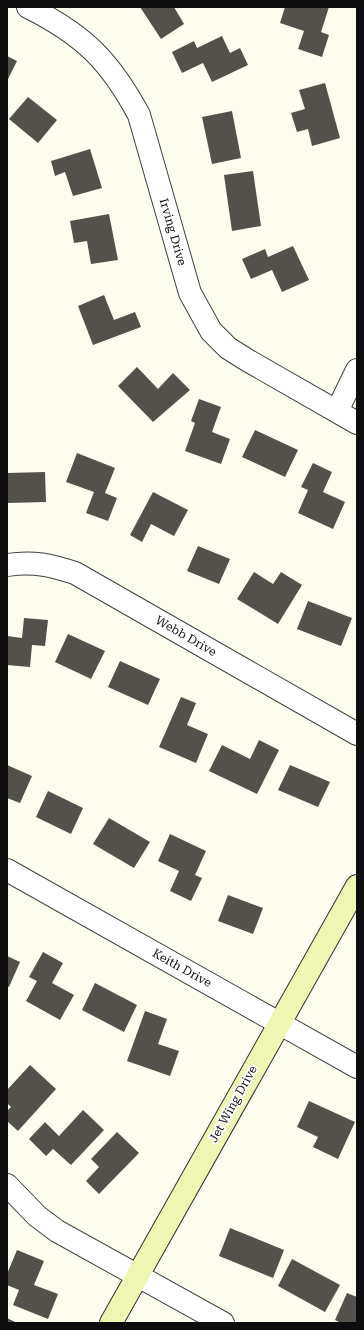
<svg xmlns="http://www.w3.org/2000/svg" width="364" height="1330" font-family="'Roboto Serif',serif">
<style>
.building{fill:#54504b}
.lines{fill:none;stroke-linecap:round;stroke-linejoin:round}
.minor-casing{stroke:#404040;stroke-width:24}
.secondary-casing{stroke:#2f2f2f;stroke-width:24}
.minor{stroke:#fff;stroke-width:22}
.secondary{stroke:#eff5b2;stroke-width:22}
.labels{text-anchor:middle;stroke-width:4;stroke-linejoin:round;paint-order:stroke}
.street-label{font-size:12px;fill:#0d0d0d;stroke:#fff}
</style>
<rect width="100%" height="100%" fill="#fdfdef"/>
<g class="building">
<path d="M140,7H174L184,24L161,39Z"/>
<path d="M285,7H329L321,32L329,35L322,57L298,49L304,31L280,23Z"/>
<path d="M222,36L230,53L240,48L248,65L212,82L203,63L182,73L172,52L194,41L197,48Z"/>
<path d="M7,56L17,61L7,81Z"/>
<path d="M325,83L340,138L312,146L308,129L297,132L291,113L305,109L299,90Z"/>
<path d="M28,97L57,120L38,143L9,119Z"/>
<path d="M232,111L241,158L212,164L202,117Z"/>
<path d="M90,149L102,188L73,196L65,172L55,176L51,161Z"/>
<path d="M253,171L261,226L232,231L224,175Z"/>
<path d="M109,214L118,260L91,264L87,241L74,243L70,221Z"/>
<path d="M293,246L309,280L282,292L272,270L251,279L242,259L265,249L268,257Z"/>
<path d="M104,295L114,320L135,312L141,327L93,345L78,306Z"/>
<path d="M137,367L158,389L173,373L190,390L153,422L118,386Z"/>
<path d="M199,399L221,407L212,432L230,439L221,464L185,451L195,423L191,421Z"/>
<path d="M255,430L298,450L285,477L242,457Z"/>
<path d="M77,453L115,468L105,493L117,498L108,521L86,513L94,492L66,482Z"/>
<path d="M313,463L332,472L323,492L345,502L333,529L298,513L308,490L301,487Z"/>
<path d="M45,472L46,502L7,503V473Z"/>
<path d="M153,492L188,510L174,536L151,524L142,542L130,535Z"/>
<path d="M198,546L230,559L219,584L187,571Z"/>
<path d="M254,572L273,584L281,572L302,585L278,624L237,599Z"/>
<path d="M308,601L352,618L341,646L297,629Z"/>
<path d="M24,618L48,620L45,646L32,645L30,667L7,665V636L22,638Z"/>
<path d="M68,634L105,651L91,679L55,662Z"/>
<path d="M120,661L160,679L148,705L108,687Z"/>
<path d="M181,697L196,703L187,725L208,734L196,763L159,747Z"/>
<path d="M259,740L279,750L257,794L209,771L222,745L250,759Z"/>
<path d="M7,765L32,776L20,803L7,798Z"/>
<path d="M290,765L330,782L318,807L278,790Z"/>
<path d="M48,791L83,808L71,834L36,817Z"/>
<path d="M109,818L150,842L134,868L93,844Z"/>
<path d="M170,834L206,851L195,875L202,878L191,901L170,891L179,871L158,861Z"/>
<path d="M228,895L263,908L253,934L218,921Z"/>
<path d="M43,952L63,963L52,983L74,995L60,1020L26,1001L37,981L29,977Z"/>
<path d="M7,956L20,962L9,987L7,986Z"/>
<path d="M95,983L137,1005L124,1032L82,1010Z"/>
<path d="M145,1011L167,1019L158,1044L179,1051L170,1076L127,1061Z"/>
<path d="M30,1065L56,1089L18,1131L7,1121V1111L11,1107L7,1103V1090Z"/>
<path d="M309,1101L355,1122L338,1159L313,1147L318,1137L297,1127Z"/>
<path d="M83,1110L104,1130L71,1165L53,1149L46,1156L29,1139L45,1122L59,1136Z"/>
<path d="M117,1132L139,1153L99,1194L86,1181L99,1167L91,1159Z"/>
<path d="M230,1228L284,1250L273,1278L219,1256Z"/>
<path d="M17,1250L44,1261L34,1285L58,1294L48,1319L13,1305L19,1290L7,1285V1274Z"/>
<path d="M292,1259L340,1285L325,1312L278,1286Z"/>
<path d="M347,1293L357,1297V1323H341L335,1320Z"/>
<path d="M7,1318L17,1323H7Z"/>
</g>
<g class="lines">
<g class="minor-casing">
<g id="minor">
<path d="M28,7C84,35 110,61 139,115L190,293L211,331L228,348L247,360L357,423"/>
<path d="M337,411L357,370"/>
<path d="M7,565C34,561 50,565 75,573L357,734"/>
<path d="M7,870L357,1067"/>
<path d="M7,1185L37,1216L57,1231L223,1323"/>
</g>
</g>
<g class="secondary-casing">
<path id="secondary" d="M111,1323L357,886"/>
</g>
<use href="#minor" class="minor"/>
<use href="#secondary" class="secondary"/>
</g>
<g class="labels">
<g class="street-label">
<text transform="translate(173 232) rotate(74)" y="4">Irving Drive</text>
<text transform="translate(186 636) rotate(30)" y="4">Webb Drive</text>
<text transform="translate(182 968) rotate(29)" y="4">Keith Drive</text>
<text transform="translate(233 1104) rotate(-61)" y="4">Jet Wing Drive</text>
</g>
</g>
<rect width="364" height="1330" fill="none" stroke="#0d0d0d" stroke-width="16"/>
</svg>
